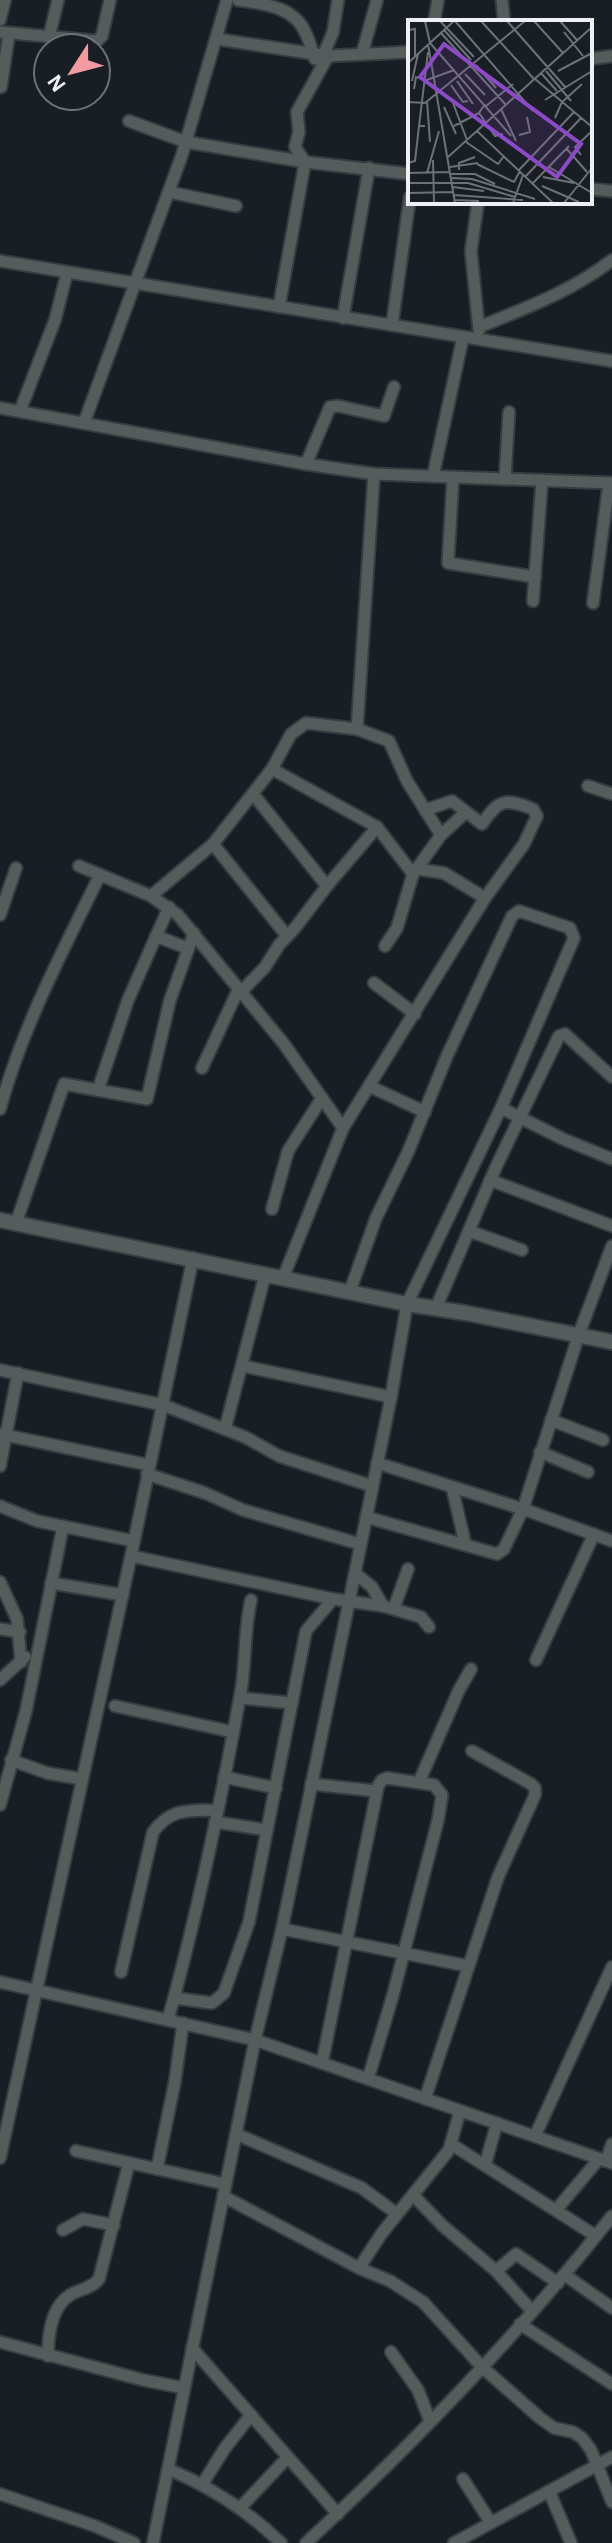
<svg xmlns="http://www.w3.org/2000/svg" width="612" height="2543" font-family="'Alegreya Sans',sans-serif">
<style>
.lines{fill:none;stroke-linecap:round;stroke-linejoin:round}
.minor-casing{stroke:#363c41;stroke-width:15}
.tertiary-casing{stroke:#363c41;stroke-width:18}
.minor{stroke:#565b5c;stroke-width:11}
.tertiary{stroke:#565b5c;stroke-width:14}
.inset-road{fill:none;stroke:#6d7278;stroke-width:2}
.view{fill:#8c4ac7;fill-opacity:0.15;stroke:#8c4ac7;stroke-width:4}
.inset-edge{fill:none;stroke:#edf1f5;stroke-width:4}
</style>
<rect width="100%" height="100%" fill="#181e24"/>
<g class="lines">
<g class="minor-casing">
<g id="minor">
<path d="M238,0C263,4 295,6 306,34C310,42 312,51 315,59"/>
<path d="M502,0L504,22"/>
<path d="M0,20L5,0"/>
<path d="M434,22L438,0"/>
<path d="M0,32L97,41L102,36L110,0"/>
<path d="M49,37L58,0"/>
<path d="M217,39L328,56L410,52"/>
<path d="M362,54L377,0"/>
<path d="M323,56L333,32L338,0"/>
<path d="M590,59L612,56"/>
<path d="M1,87L9,34"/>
<path d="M129,121L186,142L305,162L410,174"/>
<path d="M590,189L612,191"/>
<path d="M169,192L236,206"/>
<path d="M478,202L471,251L479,330"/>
<path d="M0,261L612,361"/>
<path d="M279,307L305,162L295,147L299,132L297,112L328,56"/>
<path d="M343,318L369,168"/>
<path d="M392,325L410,197"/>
<path d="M479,327C526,308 572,291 612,260"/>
<path d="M0,408L306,464L374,474L612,483"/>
<path d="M20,411L55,320L67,273"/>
<path d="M84,423L182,155L227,0"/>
<path d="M306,464L330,407L338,406L384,416L394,387"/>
<path d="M433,476L463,337"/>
<path d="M453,477L448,563L535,577"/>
<path d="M505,479L509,412"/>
<path d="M533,601L542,480"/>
<path d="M593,603L609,483"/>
<path d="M357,729L374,474"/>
<path d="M272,769L377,827L413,874L397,928L385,946"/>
<path d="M588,786L612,794"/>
<path d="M253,794L327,886"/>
<path d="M213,844L287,936"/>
<path d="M79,866L151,896L178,915L284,1044L343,1128"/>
<path d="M417,869L444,873L485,898"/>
<path d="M413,874L441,835L466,812"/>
<path d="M151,896L213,844L272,769L291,734L306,723L357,729L389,741L407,781L441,835"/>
<path d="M0,915L16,868"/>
<path d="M156,936L187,948"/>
<path d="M374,983L415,1014"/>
<path d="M242,991L265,967L279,945L295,928L327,886L377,827"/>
<path d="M202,1068L239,988"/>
<path d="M369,1086L425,1112"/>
<path d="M98,1090L128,1000L169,907"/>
<path d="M501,1108L563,1139L612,1159"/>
<path d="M0,1109C22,1028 63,950 100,875"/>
<path d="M490,1180L612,1226"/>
<path d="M272,1209L288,1151L322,1098"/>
<path d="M16,1223L64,1084L147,1099L170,1000L194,933"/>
<path d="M469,1231L522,1250"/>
<path d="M283,1278L343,1128L485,898L524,844L537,816L533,809C505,798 499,799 482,824L452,801L425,810"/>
<path d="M436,1308L496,1167L559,1036L565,1034L612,1077"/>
<path d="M243,1366L391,1397"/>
<path d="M0,1370L163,1405L245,1437L279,1456L372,1486"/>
<path d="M551,1420L603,1440"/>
<path d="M225,1429L265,1275"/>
<path d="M0,1434L149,1465"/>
<path d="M540,1452L588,1472"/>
<path d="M377,1463L523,1509L612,1541"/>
<path d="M0,1466L18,1373"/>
<path d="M147,1474L205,1493L243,1510L360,1544"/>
<path d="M452,1487L465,1543"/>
<path d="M0,1506L37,1521L134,1541"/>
<path d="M366,1517L497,1554L504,1549L523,1509L579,1334L612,1246"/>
<path d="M131,1556L333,1599L383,1606L421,1617L429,1627"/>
<path d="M355,1573L372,1587L383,1606"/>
<path d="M0,1582L17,1619L21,1662"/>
<path d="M51,1583L123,1595"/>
<path d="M394,1608L408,1569"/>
<path d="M0,1629L20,1632"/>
<path d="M536,1660L594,1534"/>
<path d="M0,1680L25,1657"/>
<path d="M240,1698L292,1703"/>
<path d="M115,1706L233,1732"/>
<path d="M11,1760L47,1773L82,1779"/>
<path d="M224,1777L276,1788"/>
<path d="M419,1782L459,1690L471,1669"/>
<path d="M311,1784L376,1791"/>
<path d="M0,1805L26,1711L63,1526"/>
<path d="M215,1822L267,1830"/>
<path d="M282,1929L468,1966"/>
<path d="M121,1972L153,1832C172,1807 189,1811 217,1810"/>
<path d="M0,1982L255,2040L612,2163"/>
<path d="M174,1998L212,2003L224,1993L249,1922L306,1631L333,1599"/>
<path d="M168,2020C198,1912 221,1801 241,1691C246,1661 244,1631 251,1600"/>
<path d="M322,2063L378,1786L382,1780L387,1778L434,1785L442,1795L438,1820L393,1995L368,2079"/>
<path d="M425,2099L498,1877L535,1795V1788L531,1784L472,1751"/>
<path d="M236,2134L362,2188L397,2214"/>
<path d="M535,2136L612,1967"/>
<path d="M451,2144L596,2236"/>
<path d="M76,2151L225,2184"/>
<path d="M0,2158L131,1556L193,1258"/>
<path d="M606,2161L612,2144"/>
<path d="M485,2165L497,2123"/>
<path d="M157,2169L175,2081L183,2023"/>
<path d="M413,2195L443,2226L496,2271L516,2254L558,2283"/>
<path d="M223,2196L359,2268L390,2281L423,2302L482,2367L540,2418L554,2428L573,2432L582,2438L591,2450L612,2502"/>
<path d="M556,2210L599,2159"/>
<path d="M63,2230L83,2219L114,2225"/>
<path d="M359,2268L382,2233L449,2150L460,2111"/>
<path d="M496,2271L532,2311"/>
<path d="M565,2275L612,2308"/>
<path d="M520,2324L612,2384"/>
<path d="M0,2342L143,2380L184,2388"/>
<path d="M192,2348L338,2514"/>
<path d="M391,2352L418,2390L430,2421"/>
<path d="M48,2356C48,2336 51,2307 70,2295C80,2289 91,2289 99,2279L129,2163"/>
<path d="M168,2469C211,2487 247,2510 281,2543"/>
<path d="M463,2479L491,2523"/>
<path d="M203,2483L225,2448L251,2415"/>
<path d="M549,2491L571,2543"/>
<path d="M0,2494L95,2526L134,2543"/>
<path d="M240,2508L288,2457"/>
<path d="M153,2543L255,2040L282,1929L391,1397L407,1304L501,1108L574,938L570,928L519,911L512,916L447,1056L408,1152L376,1218L350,1291"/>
<path d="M306,2543C415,2442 520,2333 612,2216"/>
<path d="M454,2543L612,2457"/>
</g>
</g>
<g class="tertiary-casing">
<path id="tertiary" d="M0,1220L407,1304L466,1313L612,1342"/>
</g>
<use href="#minor" class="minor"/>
<use href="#tertiary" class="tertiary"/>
</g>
<g transform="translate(408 20)">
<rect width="184" height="184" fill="#181e24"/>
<path class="inset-road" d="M17,1L22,23L103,116M32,1L66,37M47,1L125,91M73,1L126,59M99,1L158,68M126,1L155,33M152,1L169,20M0,10L7,9V37M36,10L63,40M156,12L175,36M33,13L98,85M20,24L47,183M0,43L46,1M68,45L88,68M138,51L163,81M150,51L184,33M133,53L149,71M57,54L77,75M127,59L184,107M4,61L10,34M49,61L65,84M43,65L55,82L60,81M6,69L8,57L19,60L46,50M137,80L184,51M19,81L22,122M0,82L17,83L117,1M45,83L59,120M77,84L71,93L87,116L95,114M78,86L105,64M36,87L48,114M93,89L108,121M147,98L154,82L174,64M17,106H11L20,32M46,106L71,93M69,111L145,183M111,115L122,112L119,97M58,122L90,144L96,136M158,128L179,152M173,135L167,127L184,111M40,137L184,7M25,140L26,183M0,143L7,141L11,106M69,144L106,162L112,151M42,147L70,143M141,147L184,173M51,150V143L67,137M111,150L166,92M0,153L42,152M19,153L31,111M43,154H67L87,164M117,157L173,98M135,157L166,163M44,158L64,159L127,179M0,163H60L107,177M125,163L161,126M134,166L171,182M45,167L76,171M0,173L46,172M46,175L115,180M47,180L71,181M105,183L115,155M156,183L184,148"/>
<path class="view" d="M36,24L173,124L149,157L12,57Z"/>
<rect width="184" height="184" class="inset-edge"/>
</g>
<g transform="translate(72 72) rotate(234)"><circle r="38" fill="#181e24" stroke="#6d7278" stroke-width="2"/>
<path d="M0-6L14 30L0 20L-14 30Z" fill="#f49aa1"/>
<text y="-12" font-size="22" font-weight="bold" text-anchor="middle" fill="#edf1f5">N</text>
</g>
</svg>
